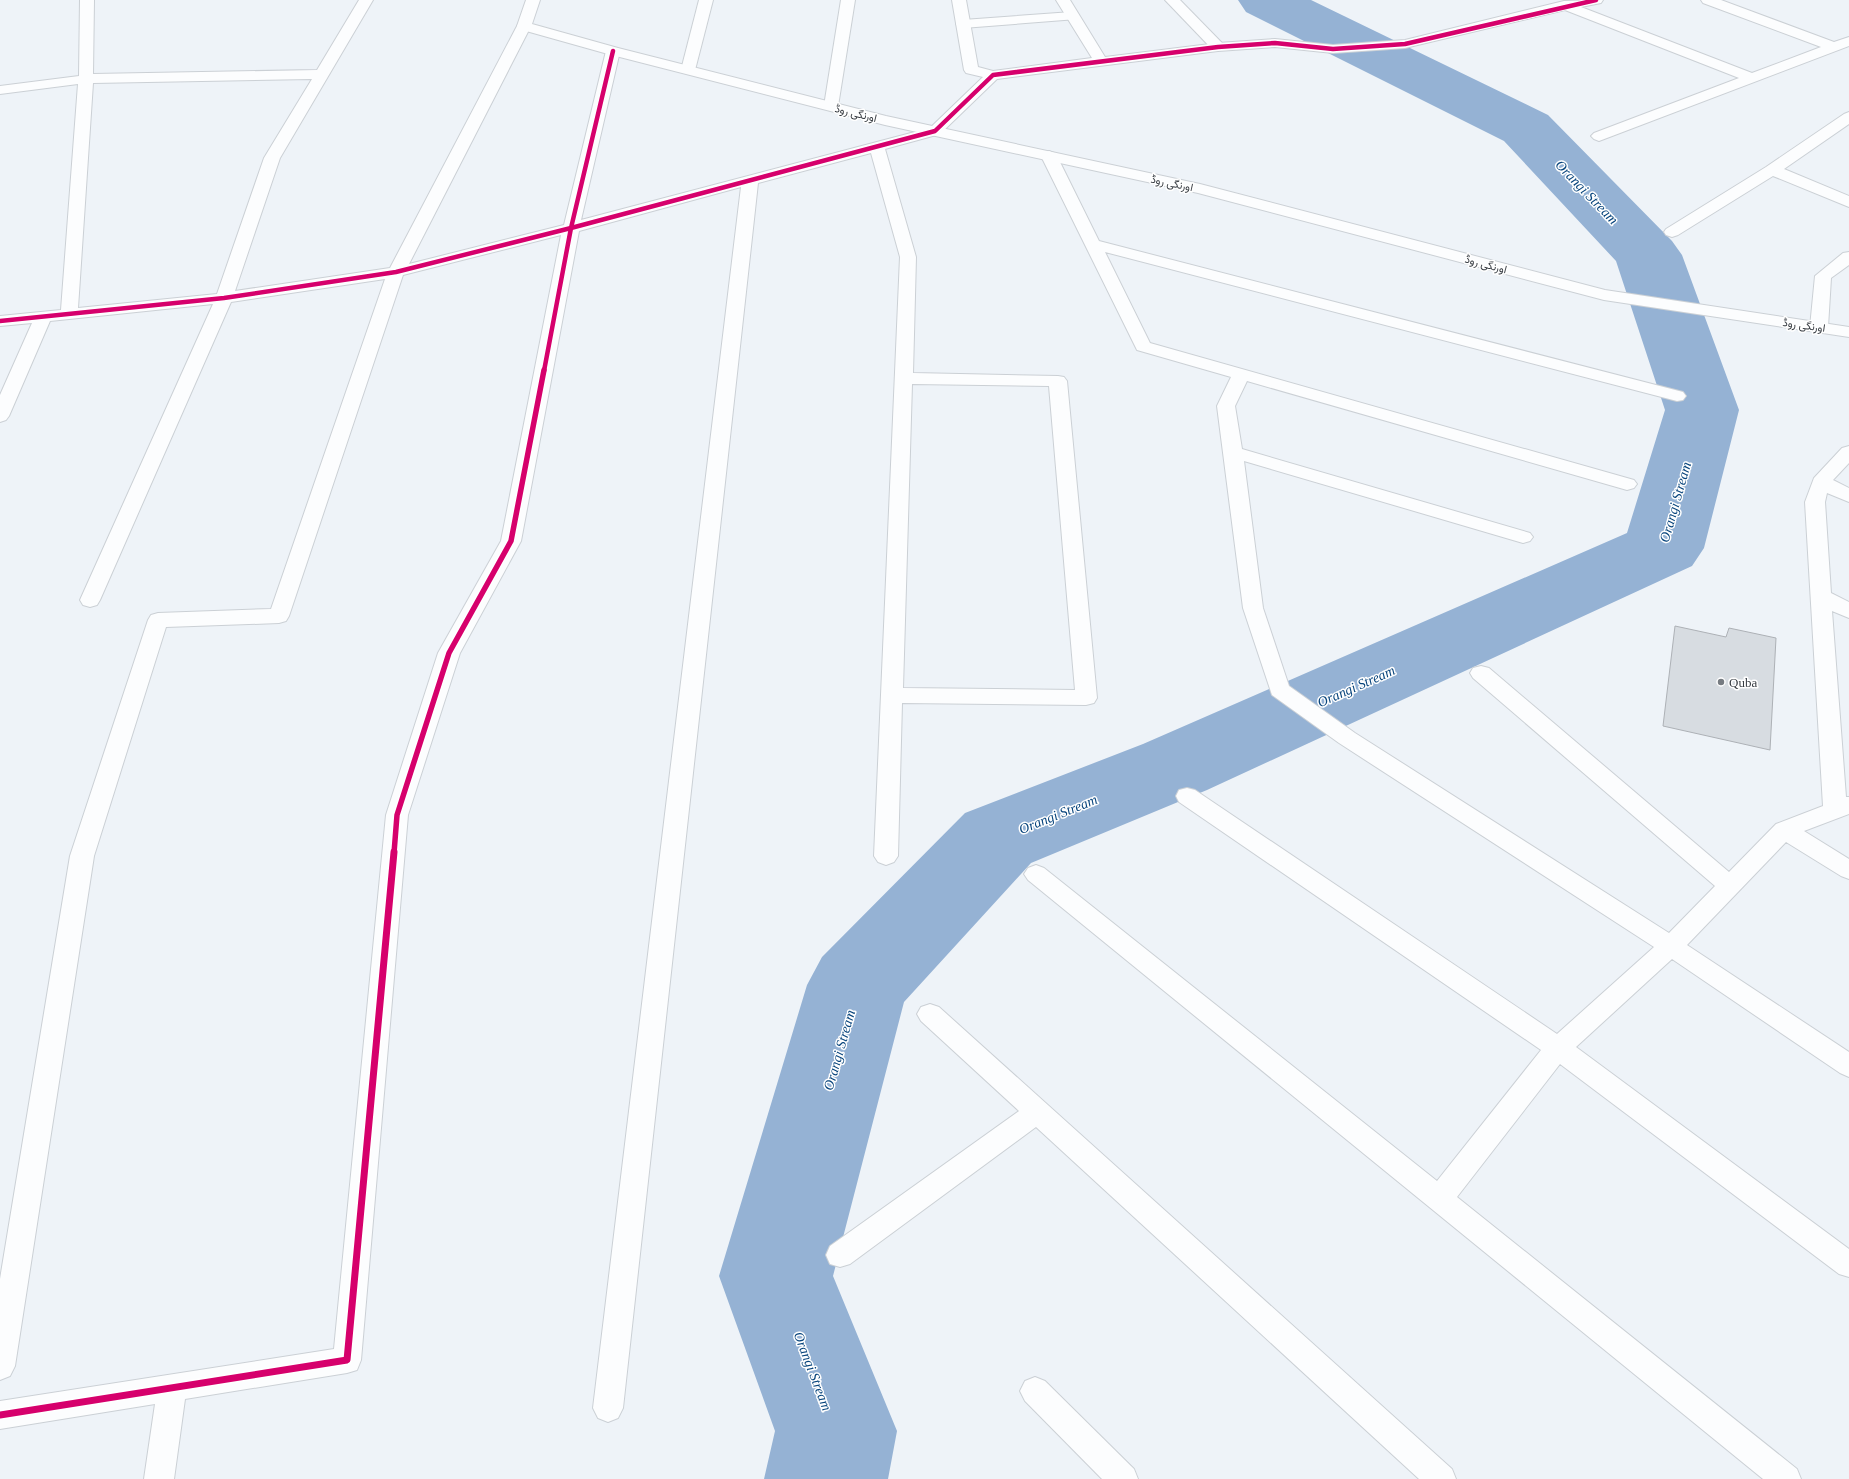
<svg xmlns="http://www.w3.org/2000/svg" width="1849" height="1479" font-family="'Times New Roman',Vazirmatn,serif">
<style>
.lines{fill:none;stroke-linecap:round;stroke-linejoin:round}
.river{fill:#95b2d4;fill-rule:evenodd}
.building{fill:#d7dce1;stroke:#adb1b6}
.service-casing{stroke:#cbd0d5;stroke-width:2}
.minor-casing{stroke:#cbd0d5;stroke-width:2}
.tertiary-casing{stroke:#cbd0d5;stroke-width:2}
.service{fill:#fcfdfe;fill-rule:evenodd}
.minor{fill:#fcfdfe;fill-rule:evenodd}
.tertiary{fill:#fcfdfe;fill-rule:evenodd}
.cycleway-far2-casing{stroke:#fff;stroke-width:6}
.cycleway-far1-casing{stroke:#fff;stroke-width:8}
.cycleway-casing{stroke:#fff;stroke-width:10}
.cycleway-far2{stroke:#d6006c;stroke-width:4.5}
.cycleway-far1{stroke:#d6006c;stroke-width:5.5}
.cycleway{stroke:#d6006c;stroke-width:7}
.poi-dot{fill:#767b81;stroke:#fff;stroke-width:1.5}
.labels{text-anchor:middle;stroke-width:3;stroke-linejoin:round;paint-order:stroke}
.far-street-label{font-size:11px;fill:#363b41;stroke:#fff}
.poi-label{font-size:13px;fill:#363b41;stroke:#fff;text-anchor:start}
.water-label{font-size:14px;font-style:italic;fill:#07447c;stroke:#fff}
</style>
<rect width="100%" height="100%" fill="#eef3f8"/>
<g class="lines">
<path class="river" d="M1238,0H1311L1548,115L1672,241L1682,255L1739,410L1704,548L1692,566L1207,790L1031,863L904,1002L833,1276L897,1431L888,1479H764L775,1431L719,1276L807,985L822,957L965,813L1143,744L1627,533L1665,410L1616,261L1504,141L1246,12Z"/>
</g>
<path class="building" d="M1675,626L1726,637L1729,628L1776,638L1770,750L1663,726Z"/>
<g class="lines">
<g class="service-casing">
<g id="service">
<path d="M1165,0H1180L1223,44L1225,47L1223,50H1213Z"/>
<path d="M1072,12L1077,13L1079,16L1077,19L963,28L958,27L956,24L958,21L963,20Z"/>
</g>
</g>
<g class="minor-casing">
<g id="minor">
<path d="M80,0H94L93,74L317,70L359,0H373L280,158L235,291L390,268L517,26L519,23H529L531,26L409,264L564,225L606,51L608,48H618L620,51L581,220L930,128L983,77L966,73L964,70L952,0H966L978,67L993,71L1092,58L1056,0H1070L1105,57L1218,43L1275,39L1333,45L1405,40L1564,1L1603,0L1601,3L1581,7L1752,73L1821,47L1703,3L1701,0H1721L1834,42L1849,37V46L1599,141L1594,139L1591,136L1594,133L1739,78L1565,10L1405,48L1333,53L1275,47L1218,51L997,79L940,134L885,149L916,257L913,373L1058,376L1064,377L1067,381L1097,698L1094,703L1086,705L902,703L898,856L894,862L886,865L878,862L874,856L900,257L871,153L758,183L623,1408L618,1418L608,1422L598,1418L593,1408L741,187L579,231L521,541L460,653L408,815L361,1360L357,1370L347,1373L185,1399L174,1479H144L155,1404L0,1429V1401L334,1349L386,815L438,653L501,541L561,235L403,275L289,616L286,621L279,623L166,627L94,856L15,1366L10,1376L0,1380V1279L70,856L148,620L151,615L158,613L271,609L385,279L231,302L100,600L97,605L90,607L83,605L80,600L213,304L50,321L9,416L6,420L0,422V395L32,323L0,326V316L61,310L78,84L0,94V86L79,76ZM312,79L264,158L217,294L78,308L93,83ZM912,384L1049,386L1075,690L903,688Z"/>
<path d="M699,0H713L695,70L693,73H683L681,70Z"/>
<path d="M841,0H855L838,106L836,109L831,110L826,109L824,106Z"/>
<path d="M1849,112V124L1784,169L1849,196V207L1773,176L1678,235L1672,237L1666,235L1664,232L1666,229L1766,167L1844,114Z"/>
<path d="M1049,151L1054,153L1057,156L1099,241L1683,392L1686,396L1683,400L1677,401L1105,252L1150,343L1634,480L1637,484L1634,488L1627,490L1247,381L1235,406L1242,449L1530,533L1533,537L1530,541L1523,543L1244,461L1263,608L1289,686L1355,733L1669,933L1715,886L1473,678L1470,673L1473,668L1481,666L1489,668L1729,872L1776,824L1823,806L1805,502L1814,478L1842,448L1849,446V463L1833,480L1849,488V502L1827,493L1825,502L1831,593L1849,602V618L1832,611L1846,797H1849V814L1804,831L1849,859V879L1841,876L1786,842L1687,945L1849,1052V1077L1840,1073L1672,959L1576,1047L1849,1249V1277L1839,1274L1560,1064L1457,1197L1797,1469L1801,1479H1763L1028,880L1024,874L1028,868L1036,865L1044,868L1437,1181L1541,1050L1179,802L1176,796L1179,790L1187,788L1195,790L1557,1034L1654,947L1339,743L1272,695L1243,608L1217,406L1231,377L1137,350L1041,156L1044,153Z"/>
<path d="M1849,252V265L1831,278L1828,327L1825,331L1819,332L1813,331L1810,327L1815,276L1843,253Z"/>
<path d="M930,1004L939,1007L1452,1469L1456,1479H1419L1036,1127L850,1264L840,1267L830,1264L826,1255L830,1246L1019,1111L921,1021L917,1014L921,1007Z"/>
<path d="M1035,1377L1045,1381L1134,1469L1138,1479H1102L1025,1401L1020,1391L1025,1381Z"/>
</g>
</g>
<g class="tertiary-casing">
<path id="tertiary" d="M526,0H540L532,24L618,48L886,116L1200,184L1605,290L1849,327V337L1604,300L1198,193L885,125L608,54L519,29L517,26Z"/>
</g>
<use href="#service" class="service"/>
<use href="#minor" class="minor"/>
<use href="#tertiary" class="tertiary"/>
<g class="cycleway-far2-casing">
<g id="cycleway-far2">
<path d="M0,321L224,298L396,272L571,228L935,131L993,75L1218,47L1275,43L1333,49L1405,44L1596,0"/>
<path d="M544,371L571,228L613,51"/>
</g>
</g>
<g class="cycleway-far1-casing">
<path id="cycleway-far1" d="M394,853L397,815L449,653L511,541L544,370"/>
</g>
<g class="cycleway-casing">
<path id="cycleway" d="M0,1415L347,1360L394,852"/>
</g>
<use href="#cycleway-far2" class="cycleway-far2"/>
<use href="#cycleway-far1" class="cycleway-far1"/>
<use href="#cycleway" class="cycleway"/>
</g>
<circle class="poi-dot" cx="1721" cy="682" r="4"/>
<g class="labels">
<g class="far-street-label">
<text transform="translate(856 113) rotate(14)" y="4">اورنگی روڈ</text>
<text transform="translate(1172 183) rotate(12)" y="4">اورنگی روڈ</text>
<text transform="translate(1486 264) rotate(15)" y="4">اورنگی روڈ</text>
<text transform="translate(1804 325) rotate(8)" y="4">اورنگی روڈ</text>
</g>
<g class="poi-label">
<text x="1729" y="687">Quba</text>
</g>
<g class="water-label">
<text transform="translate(1587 192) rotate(46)" y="5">Orangi Stream</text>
<text transform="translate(1675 502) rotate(-74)" y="5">Orangi Stream</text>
<text transform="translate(1356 686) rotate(-24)" y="5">Orangi Stream</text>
<text transform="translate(1058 814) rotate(-22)" y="5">Orangi Stream</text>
<text transform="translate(839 1050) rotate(-74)" y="5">Orangi Stream</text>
<text transform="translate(813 1371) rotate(69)" y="5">Orangi Stream</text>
</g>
</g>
</svg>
